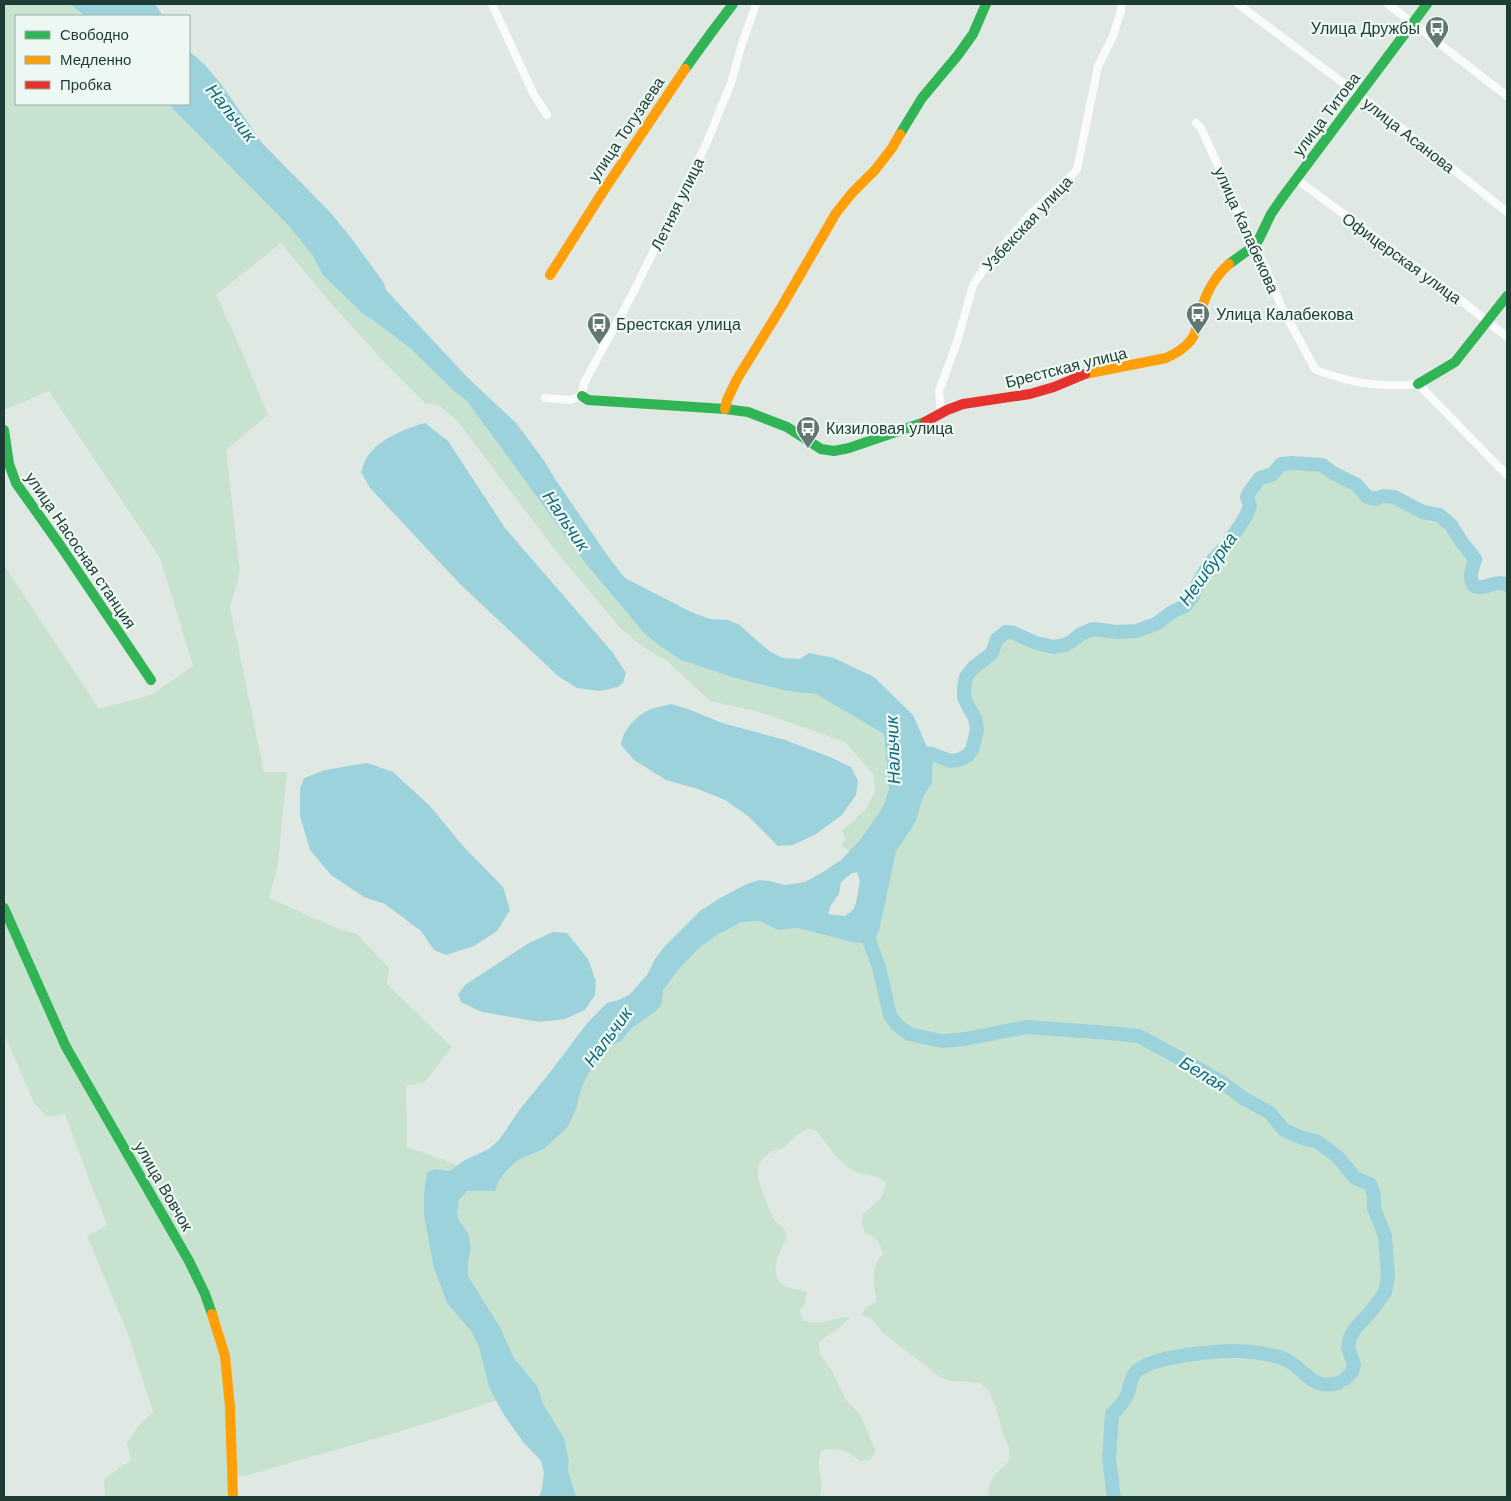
<svg xmlns="http://www.w3.org/2000/svg" width="1511" height="1501" font-family="Helvetica,sans-serif">
<style>
.green{fill:#c7e3d0}
.water{fill:#9cd2db;fill-rule:evenodd}
.lines{fill:none;stroke-linecap:round;stroke-linejoin:round}
.river{stroke:#9cd2db;stroke-width:14}
.street{stroke:#fafcfb;stroke-width:8}
.fast{stroke:#30b455;stroke-width:10}
.slow{stroke:#ff9f0a;stroke-width:10}
.jam{stroke:#e5322d;stroke-width:10}
.labels{text-anchor:middle;stroke-width:4.5;stroke-linejoin:round;paint-order:stroke}
.poi-label{font-size:16px;fill:#1d3c34;stroke:#eef8f3;text-anchor:start}
.street-label{font-size:16px;fill:#1d3c34;stroke:#eef8f3}
.water-label{font-size:18px;font-style:italic;fill:#126c7d;stroke:#eef8f3}
</style>
<rect width="100%" height="100%" fill="#e0e8e4"/>
<g class="green">
<path d="M4,4H70L85,16H16V104H168L289,226L313,256L323,275L363,314L374,321L410,348L454,391L467,401L586,564L645,634L661,647L681,660L735,678L786,691L816,694L884,734L889,789L883,807L860,840L850,851L841,845L846,839L842,831L865,810L875,792L874,775L845,742L759,712L710,701L666,660L646,649L621,629L555,550L459,423L440,406L425,403L383,361L328,300L281,243L216,295L239,345L268,415L226,450L240,572L230,607L264,772H287L278,864L269,898L334,927L357,934L389,968L387,984L452,1047L425,1082L406,1086L407,1147L458,1165L450,1171L435,1169L434,1268L447,1303L471,1331L479,1347L489,1387L497,1400C437,1421 376,1439 314,1456C287,1463 260,1473 233,1478V1497H105L104,1479L131,1460L127,1443L139,1425L153,1412L128,1334L87,1236L107,1225L87,1174L65,1114L47,1117L34,1103L4,1034V565L99,709L151,695L193,666L160,558L49,391L4,410Z"/>
<path d="M1292,463L1322,465L1333,473L1357,485L1367,497L1375,499L1383,496L1394,497L1423,512L1439,515L1451,525L1461,541L1475,559C1474,564 1471,570 1471,575C1471,596 1488,584 1499,583C1502,583 1505,584 1507,585V1497H989L988,1491L991,1481L996,1473L1004,1467L1010,1458L1009,1447L1004,1438L996,1408L989,1391L981,1384L971,1382L950,1381L940,1377L883,1333L871,1318L861,1315L867,1307L876,1301C875,1283 869,1268 883,1254C880,1241 876,1238 865,1233L862,1223L863,1214C875,1203 884,1200 886,1183C873,1173 869,1177 856,1172C843,1167 825,1143 817,1131L808,1129L797,1135L782,1149L772,1151L763,1158L758,1167V1179L769,1209L773,1218L787,1233C786,1242 784,1244 780,1252C774,1264 772,1281 787,1287C793,1289 801,1290 807,1292L805,1303L800,1311L803,1320C822,1327 832,1317 850,1317C841,1330 829,1332 819,1343L820,1354L832,1371L846,1400L860,1414L876,1452L870,1460L860,1461C848,1451 838,1447 822,1450C813,1469 826,1477 820,1497H576L568,1470L569,1461L564,1438L543,1404L538,1387L514,1358L500,1327L468,1276V1263L471,1248L468,1233L459,1220L457,1213L459,1200L467,1191H495L499,1180L510,1167L520,1159L544,1149L573,1114L577,1108L580,1093L587,1076L603,1050L621,1041L632,1028L656,1010L662,1003L663,990L679,969L698,949L715,936L742,922L759,921L778,930L798,928L851,942L875,939L879,931L896,852L915,821L923,797L932,783L933,761L929,753C936,755 944,761 951,761C971,761 980,737 976,721C972,709 963,702 964,688C965,674 975,666 985,657C987,656 990,655 992,653C995,650 994,642 997,639C999,636 1004,634 1006,632C1023,634 1036,646 1053,647C1070,647 1078,631 1094,629C1099,629 1104,631 1109,631C1117,632 1127,632 1135,631C1152,628 1159,620 1172,612C1180,608 1188,605 1193,597C1196,593 1196,587 1199,583C1202,575 1207,567 1213,560C1225,546 1238,532 1246,515C1251,505 1245,499 1249,493C1251,488 1258,478 1263,476C1274,471 1273,475 1281,464Z"/>
</g>
<g class="water">
<path d="M70,4H155L163,16H85Z"/>
<path d="M189,51L205,65L221,84L262,143L331,213L352,239L384,283L386,290L467,377L516,423L543,459L557,482L610,559L625,578L691,612L710,619L728,620L738,624L769,651L783,658L800,659L809,653L834,658L874,677L913,715L933,761L932,783L923,797L916,821L896,852L879,931L875,939L862,943L851,942L798,928L778,930L759,921L742,922L715,936L698,949L679,969L663,990L662,1003L656,1011L632,1028L621,1041L603,1050L587,1076L580,1093L577,1107L567,1128L544,1149L520,1159L510,1167L499,1180L495,1191H467L459,1200L457,1213L459,1220L468,1233L471,1248L468,1263V1276L500,1327L514,1358L538,1387L543,1404L564,1438L569,1461L568,1470L576,1497H539L542,1488L544,1472L541,1461L524,1443L504,1415L489,1387L479,1347L471,1331L447,1303L434,1268L424,1215V1195L427,1172L435,1169L450,1171L463,1161L489,1149L499,1140L520,1109L548,1075L588,1022L607,1003L619,1000L630,994L647,975L655,959L666,945L700,911L720,898L745,885L758,880L769,881L785,885L805,882L823,872L841,860L860,840L883,807L889,789L884,734L816,694L787,691L735,678L681,660L661,647L645,634L586,564L467,401L454,391L410,348L374,321L363,314L323,275L313,256L289,226L168,104H189ZM857,872L860,881L856,903L853,910L845,916L828,914L831,905L839,894L841,882L852,873Z"/>
<path d="M425,423L448,441L505,528L613,653L626,673L623,683L618,687L600,691L577,688L558,676L461,585L370,488L361,472C363,469 363,464 365,461C374,441 406,428 425,423Z"/>
<path d="M671,704L688,709L722,723L785,740L830,757L851,767L858,781L856,795L842,815L816,834L793,845L778,846L748,816L725,800L698,789L666,780L634,760L621,745C623,729 637,715 651,709C657,707 665,706 671,704Z"/>
<path d="M367,763L393,772L429,805L463,846L503,887L510,910L497,931L474,946L446,955L434,950L421,931L385,904L364,897L331,875L310,850L300,816V789L304,778L325,770Z"/>
<path d="M553,932L567,933L588,959L596,981L595,995L585,1010L565,1019L540,1022L482,1012L461,1002L458,995L465,985L529,943Z"/>
</g>
<g class="lines">
<g class="river">
<path d="M912,751L932,754L950,761L958,760L967,756L972,750L977,730L975,718L969,708L964,697V688L966,677L973,668L992,653L997,639L1006,632L1014,633L1036,643L1054,647L1065,645L1072,641L1081,634L1093,629L1117,632L1136,631L1156,624L1172,612L1185,606L1193,596L1198,583L1206,570L1212,561L1227,545L1246,516L1250,506L1247,497L1250,491L1260,478L1273,474L1281,464L1292,463L1322,465L1333,473L1357,485L1367,497L1375,499L1383,496L1394,497L1423,512L1439,515L1451,525L1461,541L1475,559C1474,564 1471,570 1471,575C1471,596 1488,584 1499,583C1502,583 1505,584 1507,585"/>
<path d="M867,935L879,967L890,1015L897,1025L909,1034L942,1041L965,1039L1027,1027L1110,1033L1139,1036L1194,1066L1223,1083L1243,1098L1270,1113L1284,1130L1300,1137L1318,1142L1338,1157L1355,1178L1370,1184L1374,1195V1208L1385,1236L1388,1277L1385,1292L1373,1309L1355,1329L1350,1337L1348,1347L1354,1365L1352,1372L1345,1379"/>
<path d="M1114,1497L1109,1459L1112,1414C1118,1408 1125,1402 1128,1393C1130,1386 1131,1377 1136,1372C1151,1356 1214,1351 1236,1351C1247,1351 1272,1354 1282,1358C1305,1366 1309,1391 1338,1383"/>
</g>
<g class="street">
<path d="M492,4L534,95L547,115"/>
<path d="M1238,4L1371,104L1507,212"/>
<path d="M1388,4L1507,96"/>
<path d="M1196,123L1201,128L1254,246L1266,268L1281,306L1315,369C1321,373 1328,374 1334,376C1362,385 1389,387 1418,384L1507,475"/>
<path d="M1296,179L1458,298L1507,337"/>
<path d="M545,398L570,400L582,396L584,383L633,293L707,142L731,83L742,44L756,4"/>
<path d="M941,413L939,391L957,342L973,285L988,263L1029,216L1072,175L1077,169L1098,66L1113,36L1121,11V4"/>
</g>
<g class="fast">
<path d="M685,69L714,29L733,4"/>
<path d="M900,134L922,98L958,55L973,34L986,4"/>
<path d="M1229,264L1254,246L1259,239L1271,214L1282,198L1427,4"/>
<path d="M1418,384L1455,362L1507,296"/>
<path d="M582,396L588,400L725,409L748,412L787,427L821,449L834,451L849,448L925,422"/>
<path d="M4,430L9,464L16,483L60,545L151,680"/>
<path d="M4,908L66,1047L189,1261L205,1294L212,1314"/>
</g>
<g class="slow">
<path d="M550,275L604,190L685,69"/>
<path d="M1085,374L1166,358C1175,354 1185,348 1191,340C1197,333 1198,322 1200,314C1205,295 1214,277 1229,264"/>
<path d="M725,409L727,400L737,379L782,306L836,213L852,193L875,170L892,148L900,134"/>
<path d="M212,1314L225,1356L230,1407L233,1497"/>
</g>
<path class="jam" d="M925,422L947,410L963,404L1030,394L1054,387L1085,374"/>
</g>
<defs>
<g id="bus-pin" transform="scale(1.25)"><path d="M0 17L-7.5 6A9.5 9.5 0 1 1 7.5 6Z" fill="#617872" stroke="#eef8f3"/><path d="M-5-6H5V4H4V6H2V4H-2V6H-4V4H-5ZM-3.5-4V0h7V-4ZM-3.5 1.2v1.5H-2V1.2ZM2 1.2v1.5H3.5V1.2Z" fill="#fff"/></g>
</defs>
<g fill-rule="evenodd">
<use href="#bus-pin" x="1437" y="28"/>
<use href="#bus-pin" x="1198" y="314"/>
<use href="#bus-pin" x="599" y="324"/>
<use href="#bus-pin" x="808" y="428"/>
</g>
<g class="labels">
<g class="poi-label">
<text x="1420" y="34" text-anchor="end">Улица Дружбы</text>
<text x="1216" y="320">Улица Калабекова</text>
<text x="616" y="330">Брестская улица</text>
<text x="826" y="434">Кизиловая улица</text>
</g>
<g class="street-label">
<text transform="translate(1326 114) rotate(-53)" y="6">улица Титова</text>
<text transform="translate(626 129) rotate(-56)" y="6">улица Тогузаева</text>
<text transform="translate(1409 135) rotate(38)" y="6">улица Асанова</text>
<text transform="translate(677 204) rotate(-64)" y="6">Летняя улица</text>
<text transform="translate(1027 223) rotate(-47)" y="6">Узбекская улица</text>
<text transform="translate(1247 230) rotate(66)" y="6">улица Калабекова</text>
<text transform="translate(1402 258) rotate(36)" y="6">Офицерская улица</text>
<text transform="translate(1066 367) rotate(-14)" y="6">Брестская улица</text>
<text transform="translate(81 550) rotate(56)" y="6">улица Насосная станция</text>
<text transform="translate(164 1186) rotate(60)" y="6">улица Вовчок</text>
</g>
<g class="water-label">
<text transform="translate(231 113) rotate(51)" y="6">Нальчик</text>
<text transform="translate(566 521) rotate(56)" y="6">Нальчик</text>
<text transform="translate(1208 569) rotate(-54)" y="6">Нешбурка</text>
<text transform="translate(893 750) rotate(-92)" y="6">Нальчик</text>
<text transform="translate(608 1037) rotate(-54)" y="6">Нальчик</text>
<text transform="translate(1203 1074) rotate(31)" y="6">Белая</text>
</g>
</g>
<rect width="1511" height="1501" fill="none" stroke="#1d3c34" stroke-width="10"/>
<rect x="15" y="15" width="175" height="90" fill="#eef8f3" stroke="#9aada7"/>
<rect x="25" y="31" width="25" height="8" fill="#30b455" stroke="#9aada7"/>
<text x="60" y="40" font-size="15" fill="#1d3c34">Свободно</text>
<rect x="25" y="56" width="25" height="8" fill="#ff9f0a" stroke="#9aada7"/>
<text x="60" y="65" font-size="15" fill="#1d3c34">Медленно</text>
<rect x="25" y="81" width="25" height="8" fill="#e5322d" stroke="#9aada7"/>
<text x="60" y="90" font-size="15" fill="#1d3c34">Пробка</text>
</svg>
